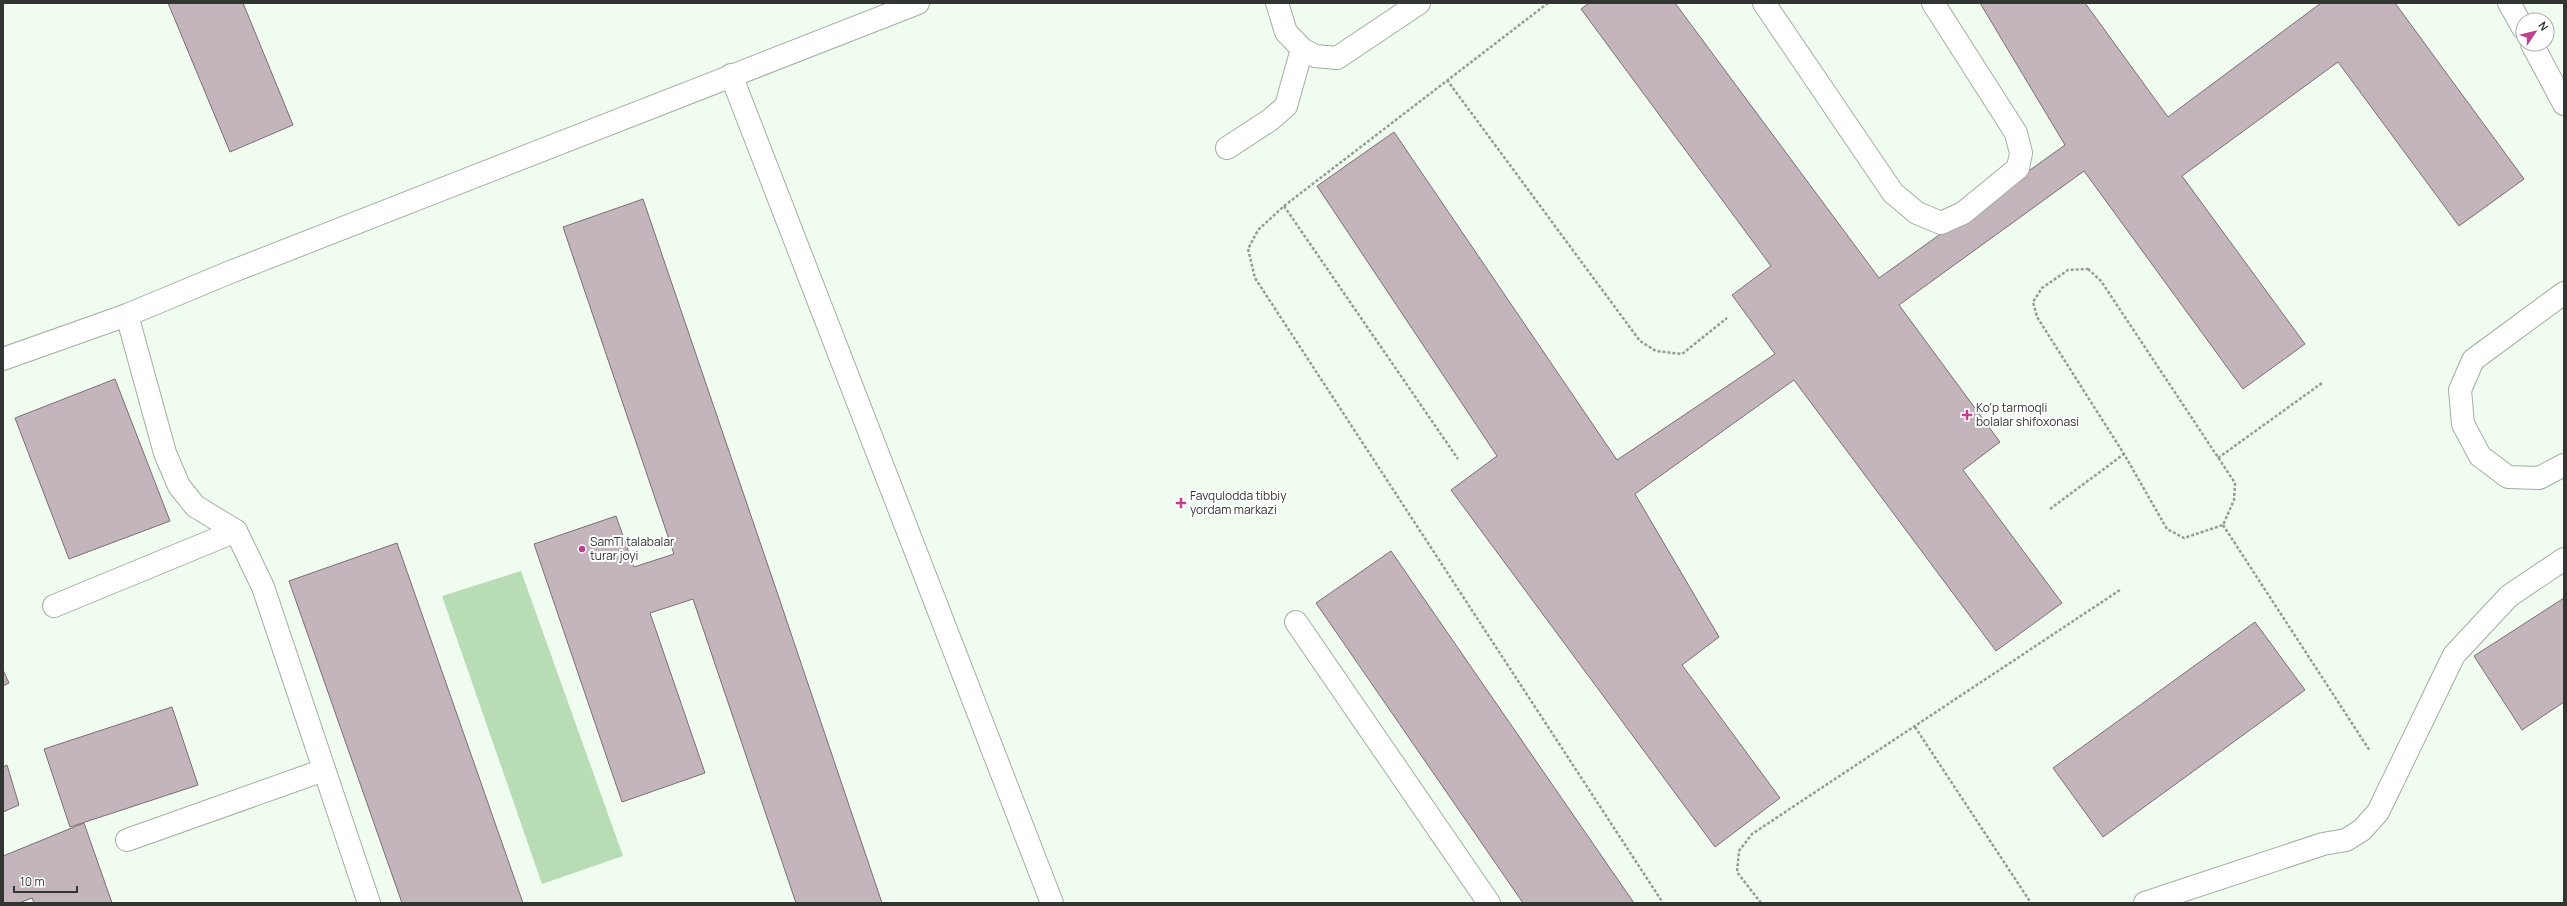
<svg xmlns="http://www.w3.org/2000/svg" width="2567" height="906" font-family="Manrope,sans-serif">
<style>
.green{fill:#b8ddb5}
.building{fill:#c4b5bc;stroke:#7c6e75}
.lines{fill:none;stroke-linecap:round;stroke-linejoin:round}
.lane-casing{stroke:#a3aea2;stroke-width:24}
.street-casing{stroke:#a3aea2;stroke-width:24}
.path{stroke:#959d94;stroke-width:2.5;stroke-dasharray:3 2;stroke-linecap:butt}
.lane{stroke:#fff;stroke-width:22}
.street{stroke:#fff;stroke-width:22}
.poi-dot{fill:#bf4190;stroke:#fff;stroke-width:1.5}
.labels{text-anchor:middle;stroke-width:4;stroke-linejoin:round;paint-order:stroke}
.poi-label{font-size:12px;fill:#323632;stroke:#fff;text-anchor:start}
</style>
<rect width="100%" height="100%" fill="#f0fcef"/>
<path class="green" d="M521,571L623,856L542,884L442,596Z"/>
<g class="building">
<path d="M168,3H243L293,125L230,152Z"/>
<path d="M1589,3H1675L1879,278L2065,145L1980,3H2085L2168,117L2321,3H2395L2524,179L2459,226L2338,62L2182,176L2305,344L2243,389L2084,171L1899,305L2000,442L1963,470L2062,603L1996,651L1794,380L1635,494L1719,637L1682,665L1780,798L1715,847L1451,490L1497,456L1317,186L1394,132L1617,460L1775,354L1732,295L1771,266L1581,9Z"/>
<path d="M643,199L778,595L882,903H796L693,599L650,613L705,773L622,802L534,544L616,516L634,567L674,554L563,227Z"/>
<path d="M115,379L170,521L69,559L15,418Z"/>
<path d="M397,543L523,903H402L289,581Z"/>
<path d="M1391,551L1634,903H1523L1316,603Z"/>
<path d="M2564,598V702L2522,730L2474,656Z"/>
<path d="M2255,622L2305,690L2103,837L2053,768Z"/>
<path d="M3,670L9,683L3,686Z"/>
<path d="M172,707L198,785L70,827L44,749Z"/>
<path d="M7,765L19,805L3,812V767Z"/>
<path d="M84,823L112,903H34L32,898L19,903H3V856Z"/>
</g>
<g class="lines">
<g class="lane-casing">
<g id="lane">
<path d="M1277,3L1286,32L1302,49L1315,56L1337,58L1419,3"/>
<path d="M1764,3L1893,193L1917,213L1941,223L1963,213L2018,168L2021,153L2016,133L1933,3"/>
<path d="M2509,3L2523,28"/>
<path d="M2532,44L2564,104"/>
<path d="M731,75L1052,903"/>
<path d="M1227,148L1270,120L1286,106L1302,49"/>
<path d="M2564,293L2473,360L2460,390L2463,424L2480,456L2508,477L2539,478L2564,465"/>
<path d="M127,315L165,453L179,486L195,506L236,531L263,587L369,903"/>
<path d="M54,606L236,531"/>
<path d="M1296,622L1489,903"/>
<path d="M127,840L324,770"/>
<path d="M2145,903L2323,844L2346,840L2362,830L2378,812L2454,655L2509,596L2564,559"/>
</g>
</g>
<g class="street-casing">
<path id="street" d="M3,359L127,315L228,273L918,3"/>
</g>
<g class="path">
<path d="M1548,3L1284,206L1258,230L1248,249L1255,278L1663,903"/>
<path d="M1447,80L1640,341L1656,351L1682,354L1727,318"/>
<path d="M1284,206L1458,459"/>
<path d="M2088,269L2101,281L2235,483L2234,500L2223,525L2184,538L2167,529L2124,454L2037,317L2033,302L2042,288L2068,270Z"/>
<path d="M2218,458L2322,383"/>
<path d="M2050,509L2124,454"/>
<path d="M2223,525L2370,751"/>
<path d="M1915,727L2031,903"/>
<path d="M1761,903L1737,872L1739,851L1752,834L2120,590"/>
</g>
<use href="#lane" class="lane"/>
<use href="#street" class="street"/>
</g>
<g class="poi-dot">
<path d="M1965 409h4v4h4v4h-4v4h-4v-4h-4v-4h4z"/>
<path d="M1179 497h4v4h4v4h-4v4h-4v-4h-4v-4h4z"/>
<circle cx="582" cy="549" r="4"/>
</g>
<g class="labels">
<g class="poi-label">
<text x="1976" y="412">Ko'p tarmoqli<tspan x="1976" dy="14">bolalar shifoxonasi</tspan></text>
<text x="1190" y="500">Favqulodda tibbiy<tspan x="1190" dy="14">yordam markazi</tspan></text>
<text x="590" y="546">SamTI talabalar<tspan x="590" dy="14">turar joyi</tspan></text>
</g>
</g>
<rect width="2567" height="906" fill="none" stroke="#323632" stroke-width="8"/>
<g transform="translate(2535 32) rotate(55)"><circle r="19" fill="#ffffff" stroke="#adafad"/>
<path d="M0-3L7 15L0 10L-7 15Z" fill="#bf4190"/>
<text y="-6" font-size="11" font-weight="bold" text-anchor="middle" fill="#323632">N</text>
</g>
<path d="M14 886v6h63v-6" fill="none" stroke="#323632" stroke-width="2"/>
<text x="20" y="886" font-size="12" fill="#323632" stroke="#ffffff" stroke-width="3" paint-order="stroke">10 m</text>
</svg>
